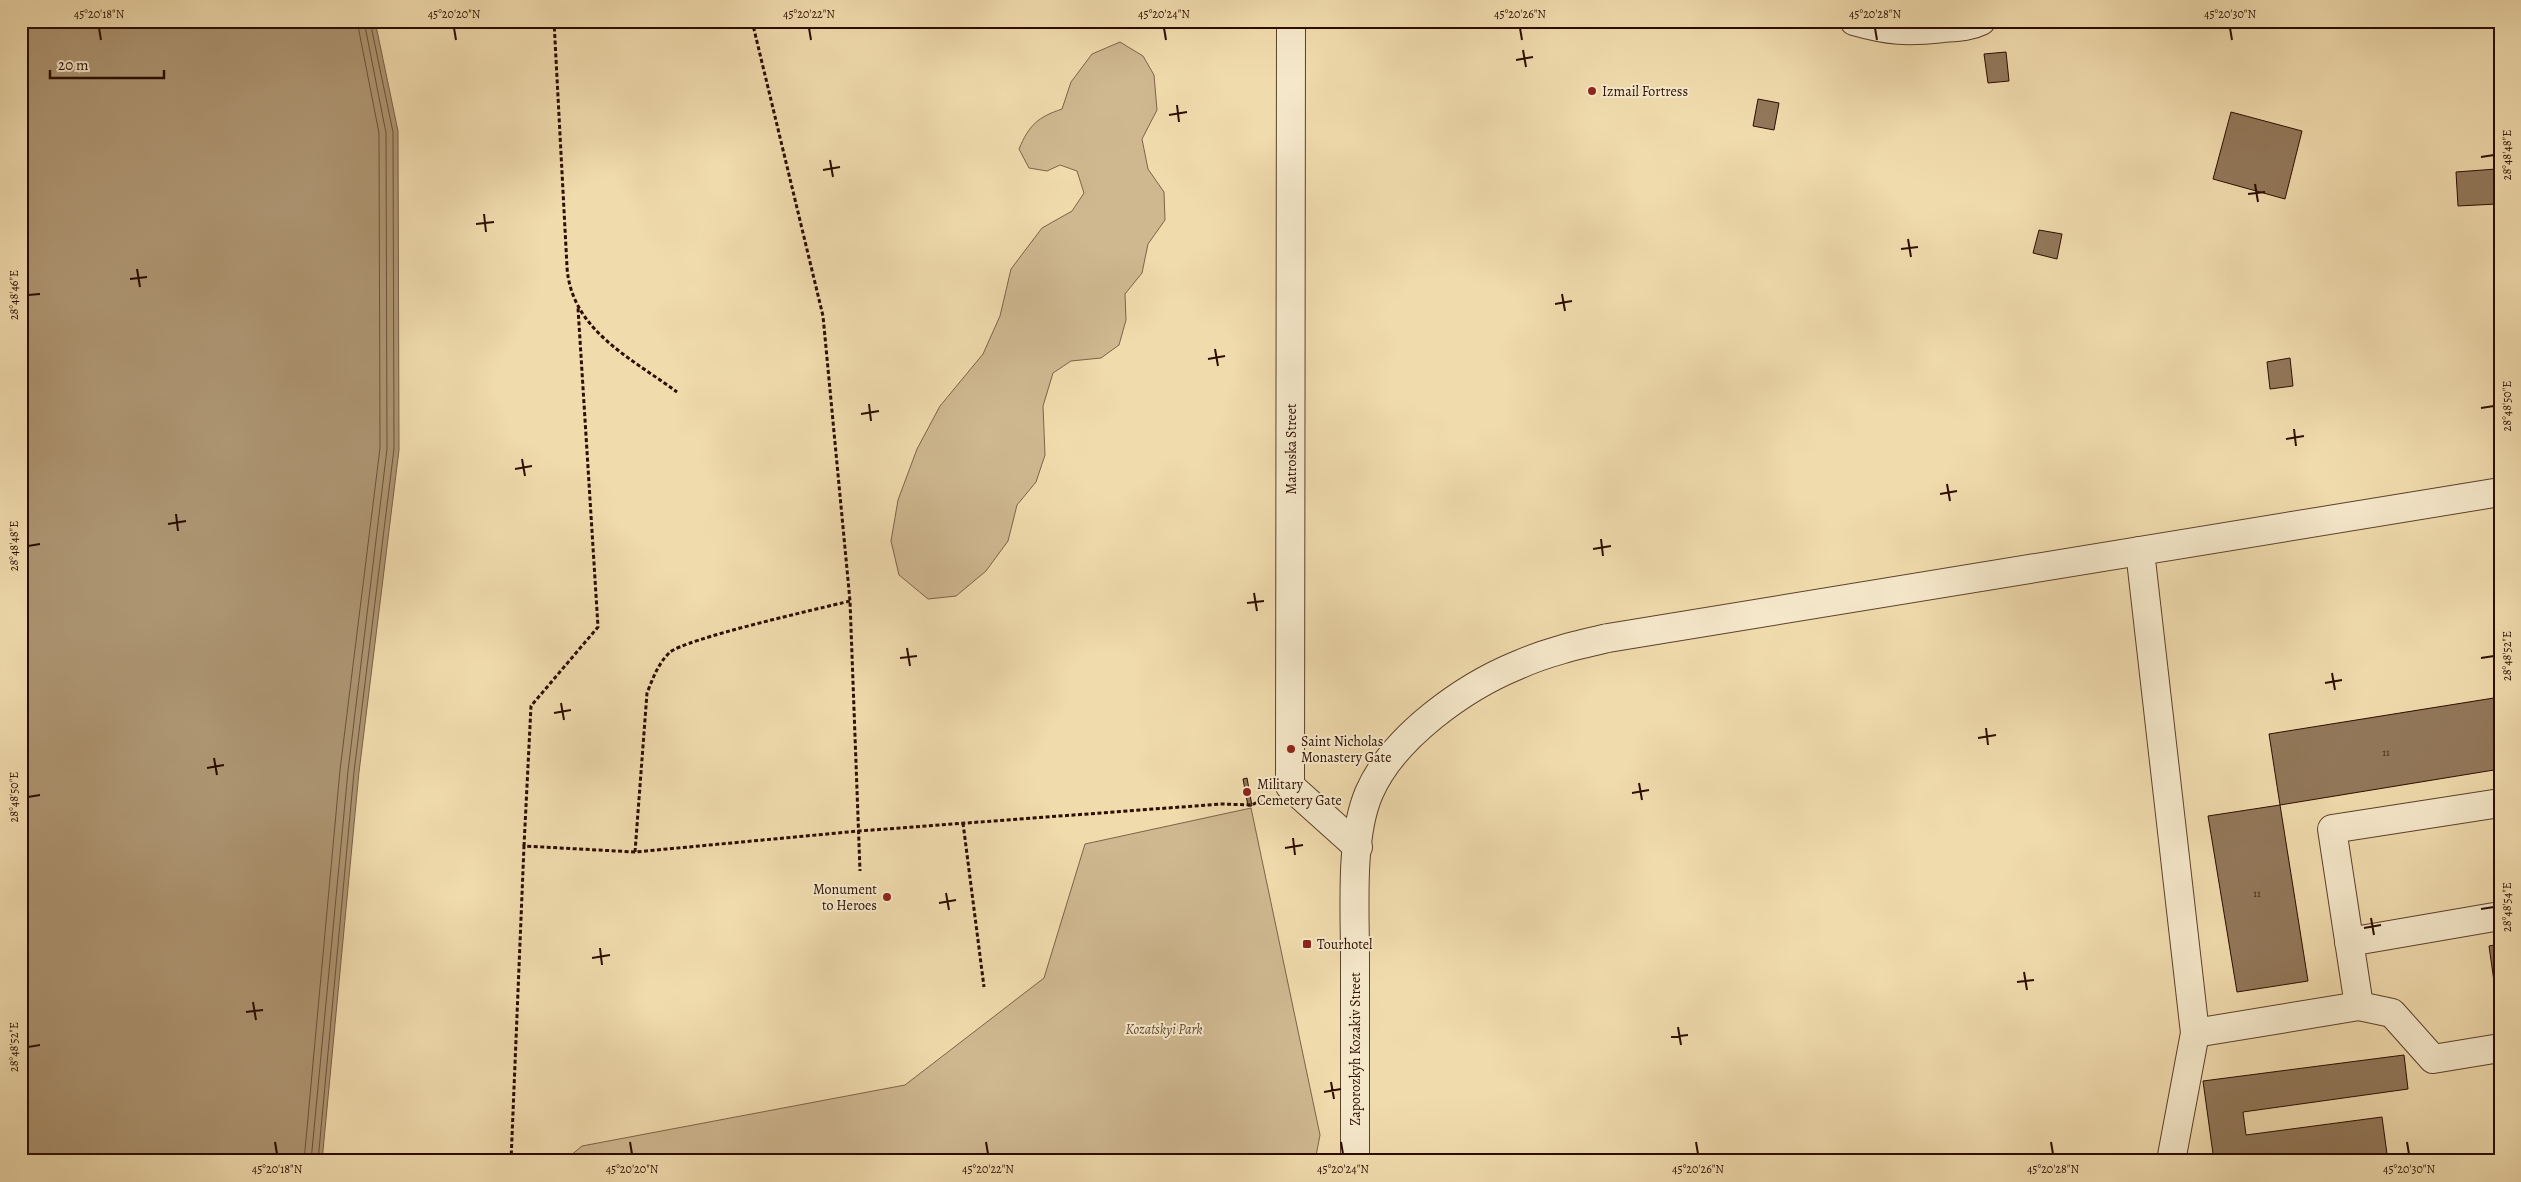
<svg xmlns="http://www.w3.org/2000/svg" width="2521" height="1182" font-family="Alegreya,serif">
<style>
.green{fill:#cfb890;stroke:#7e6248}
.water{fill:#ad9572;stroke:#795f44}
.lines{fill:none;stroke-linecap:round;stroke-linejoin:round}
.shore{stroke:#6c5139;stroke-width:1}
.building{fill:#92785a;stroke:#2c0d00}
.minor-casing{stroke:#5d402b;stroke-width:30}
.path{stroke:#2c0d00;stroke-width:3;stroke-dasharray:4 2.5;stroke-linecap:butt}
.minor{stroke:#f5e8ca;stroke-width:28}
.ticks{fill:none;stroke:#2c0d00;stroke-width:2}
.poi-dot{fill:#8f2418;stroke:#f5e8ca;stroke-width:2}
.labels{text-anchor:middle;stroke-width:4;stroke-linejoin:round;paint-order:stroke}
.number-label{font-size:11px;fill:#462816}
.poi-label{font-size:14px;fill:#2c0d00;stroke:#f5e8ca;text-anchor:start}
.street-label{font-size:14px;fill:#2c0d00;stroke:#f5e8ca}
.park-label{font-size:14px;font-style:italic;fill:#654932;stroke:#f5e8ca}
.neatline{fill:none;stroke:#2c0d00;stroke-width:2}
.ticks-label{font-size:12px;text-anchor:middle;fill:#2c0d00}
</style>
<rect width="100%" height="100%" fill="#f0dbad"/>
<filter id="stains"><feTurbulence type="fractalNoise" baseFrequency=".004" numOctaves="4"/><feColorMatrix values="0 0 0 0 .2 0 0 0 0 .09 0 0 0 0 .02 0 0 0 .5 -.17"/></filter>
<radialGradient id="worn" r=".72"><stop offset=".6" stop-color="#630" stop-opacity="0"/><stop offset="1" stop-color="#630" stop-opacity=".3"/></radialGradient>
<g class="green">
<path d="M1120,42L1143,56L1154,75L1157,110L1142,139L1148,169L1164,192L1165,220L1148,244L1142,273L1125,294L1126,320L1119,345L1101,358L1071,361L1053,373L1043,406L1045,455L1036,482L1017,505L1008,541L986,571L956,596L928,599L899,575L891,541L898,500L917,449L940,406L983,354L1000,316L1011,269L1042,228L1072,211L1084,193L1077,171L1060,165L1047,171L1029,168L1019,149C1029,125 1038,117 1062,109L1071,82L1092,54Z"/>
<path d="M1251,808L1320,1135L1315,1161H564L582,1146L905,1085L1044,978L1085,844Z"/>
</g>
<path class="water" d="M21,21H375L398,131L399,450L359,772L322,1161H21Z"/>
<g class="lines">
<g class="shore">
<path d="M304,1161L340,770L380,448L379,133L357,21"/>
<path d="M311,1161L348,771L387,449L386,133L364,21"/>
<path d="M318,1161L354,772L394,449L393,132L370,21"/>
</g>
</g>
<g class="building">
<path d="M2284,21H2302L2301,26Z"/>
<path d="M2006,52L2009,81L1988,83L1984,54Z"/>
<path d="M1758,99L1779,103L1774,130L1753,126Z"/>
<path d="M2231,112L2302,131L2285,199L2213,179Z"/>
<path d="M2496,169L2497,204L2458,206L2456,172Z"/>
<path d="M2039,230L2062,234L2057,259L2033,253Z"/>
<path d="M2290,358L2293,386L2270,389L2267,362Z"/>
<path d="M2500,697V769L2280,805L2269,734Z"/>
<path d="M1247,778L1252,806H1248L1243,779Z"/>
<path d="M2280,805L2308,981L2237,992L2208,816Z"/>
<path d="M2500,944V1016L2499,1017L2489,946Z"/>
<path d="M2404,1055L2408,1089L2243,1112L2246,1135L2382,1117L2387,1154L2336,1161H2214L2203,1081Z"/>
<path d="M1897,1156L1948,1161H1897Z"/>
</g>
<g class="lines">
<g class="minor-casing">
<g id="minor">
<path d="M1291,21L1290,786L1358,847"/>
<path d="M1854,21C1889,31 1907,32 1943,28C1956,27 1969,27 1981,21"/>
<path d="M2140,551L2195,1033L2171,1161"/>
<path d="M2349,942L2500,916"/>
<path d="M2359,1006L2392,1013L2433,1059L2500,1048"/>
<path d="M2195,1033L2359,1006L2332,829L2500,803"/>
<path d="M1355,1161C1355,1093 1355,1025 1355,957C1355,908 1350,837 1369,793C1393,737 1464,687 1518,665C1547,652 1578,645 1608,638L2500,492"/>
</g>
</g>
<g class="path">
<path d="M554,21L567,267C571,330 631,358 677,392"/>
<path d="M752,21L823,316L850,601L860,871"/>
<path d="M963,823L984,987"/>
<path d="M524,846L531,706L598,627L578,308"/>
<path d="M635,852L647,693C653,678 658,664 669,653C683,639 822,608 850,601"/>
<path d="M511,1161L524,846L635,852L859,831L1221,804L1252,805L1261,800"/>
</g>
<use href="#minor" class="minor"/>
</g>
<path class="ticks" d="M99,28L101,40M454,28L456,40M809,28L811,40M1164,28L1166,40M1520,28L1522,40M1875,28L1877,40M2230,28L2232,40M1523,50L1526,67M1516,60L1533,57M1177,105L1179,122M1169,115L1187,112M2481,157L2494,155M830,160L833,177M823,170L840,167M2255,184L2258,202M2248,194L2265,192M484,214L486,232M476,224L494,222M1908,239L1911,257M1901,249L1918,247M137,269L140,287M130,279L147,277M1562,294L1565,311M28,295L40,294M1555,304L1572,301M1215,349L1218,366M1208,359L1225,356M869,404L871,421M2481,408L2494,406M861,414L879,411M2294,429L2296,446M2286,439L2304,436M522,459L525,476M515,469L532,466M1947,484L1950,501M1940,494L1957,491M176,514L178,531M168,524L186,521M1601,539L1603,556M28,546L40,544M1593,549L1611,546M1254,593L1257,611M1247,603L1264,601M907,648L910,666M900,658L917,656M2481,658L2494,656M2332,673L2335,690M2325,683L2342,680M561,703L564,720M554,713L571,710M1986,728L1988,745M1978,738L1996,735M214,758L217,775M207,768L224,765M1639,783L1642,800M1632,793L1649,790M28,797L40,795M1293,838L1295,855M1285,848L1303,845M946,893L949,910M939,903L956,900M2481,909L2494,907M2371,918L2374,935M2364,928L2381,925M600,948L602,965M592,958L610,955M2024,972L2027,990M2017,982L2034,980M253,1002L256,1020M246,1012L263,1010M1678,1027L1681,1045M1671,1037L1688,1035M28,1047L40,1045M1331,1082L1334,1099M1324,1092L1341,1089M275,1142L277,1154M630,1142L632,1154M986,1142L988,1154M1341,1142L1343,1154M1696,1142L1698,1154M2051,1142L2053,1154M2407,1142L2409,1154"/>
<g class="poi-dot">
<circle cx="1592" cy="91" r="5"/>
<circle cx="1291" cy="749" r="5"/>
<circle cx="1247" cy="792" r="5"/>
<circle cx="887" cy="897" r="5"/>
<rect x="1302" y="939" width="10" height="10" rx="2.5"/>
</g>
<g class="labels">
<g class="number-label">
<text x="2386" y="756">11</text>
<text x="2257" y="897">11</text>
</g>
<g class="poi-label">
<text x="1602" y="96">Izmail Fortress</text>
<text x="1301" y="746">Saint Nicholas<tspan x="1301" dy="16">Monastery Gate</tspan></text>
<text x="1257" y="789">Military<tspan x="1257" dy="16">Cemetery Gate</tspan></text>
<text x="877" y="894" text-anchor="end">Monument<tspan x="877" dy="16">to Heroes</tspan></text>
<text x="1317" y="949">Tourhotel</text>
</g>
<g class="street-label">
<text transform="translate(1291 449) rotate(-90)" y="5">Matroska Street</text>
<text transform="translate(1355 1049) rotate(-90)" y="5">Zaporozkyh Kozakiv Street</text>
</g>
<g class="park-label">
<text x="1164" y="1034">Kozatskyi Park</text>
</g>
</g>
<rect width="2521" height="1182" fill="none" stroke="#f0dbad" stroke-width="55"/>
<path d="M50 70v8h114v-8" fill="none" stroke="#2c0d00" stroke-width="2.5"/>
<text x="58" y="70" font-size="15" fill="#2c0d00" stroke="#f5e8ca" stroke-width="4" paint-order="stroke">20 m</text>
<rect x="28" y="28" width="2466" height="1126" class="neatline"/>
<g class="ticks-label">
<text x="99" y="18">45°20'18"N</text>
<text x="454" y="18">45°20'20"N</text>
<text x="809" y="18">45°20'22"N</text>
<text x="1164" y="18">45°20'24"N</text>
<text x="1520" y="18">45°20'26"N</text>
<text x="1875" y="18">45°20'28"N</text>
<text x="2230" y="18">45°20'30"N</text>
<text transform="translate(2507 155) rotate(-90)" y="4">28°48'48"E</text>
<text transform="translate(14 295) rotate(-90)" y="4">28°48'46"E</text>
<text transform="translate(2507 406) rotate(-90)" y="4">28°48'50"E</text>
<text transform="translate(14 546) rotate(-90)" y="4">28°48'48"E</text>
<text transform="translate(2507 656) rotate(-90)" y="4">28°48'52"E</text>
<text transform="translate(14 797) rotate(-90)" y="4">28°48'50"E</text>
<text transform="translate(2507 907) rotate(-90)" y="4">28°48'54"E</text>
<text transform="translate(14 1047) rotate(-90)" y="4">28°48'52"E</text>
<text x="277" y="1173">45°20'18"N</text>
<text x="632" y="1173">45°20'20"N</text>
<text x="988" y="1173">45°20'22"N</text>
<text x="1343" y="1173">45°20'24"N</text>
<text x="1698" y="1173">45°20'26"N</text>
<text x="2053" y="1173">45°20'28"N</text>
<text x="2409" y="1173">45°20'30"N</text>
</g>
<rect width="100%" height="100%" filter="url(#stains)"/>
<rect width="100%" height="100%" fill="url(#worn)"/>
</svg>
